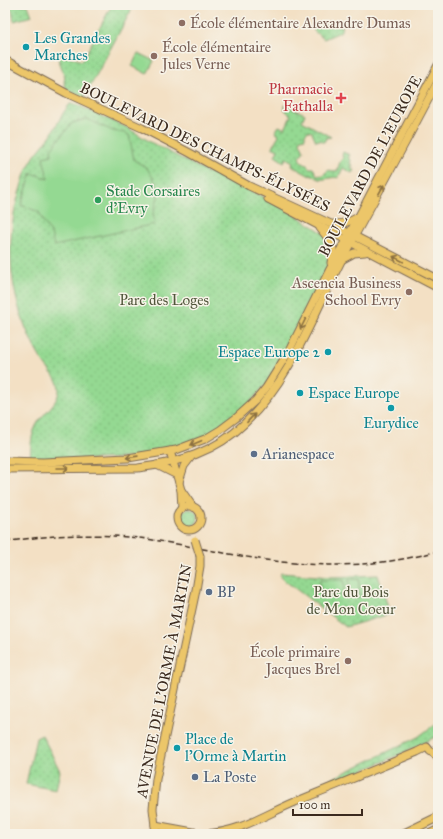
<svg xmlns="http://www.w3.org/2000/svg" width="443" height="839" font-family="'IM FELL Great Primer',serif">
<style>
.green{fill:url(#green-dots);stroke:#688258}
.pitch{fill:#94d992;stroke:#688258}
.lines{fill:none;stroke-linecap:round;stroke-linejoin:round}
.major-casing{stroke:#7b6a58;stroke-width:9}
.highway-casing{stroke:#7b6a58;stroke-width:10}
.major{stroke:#ecc669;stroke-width:7}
.highway{stroke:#ecc669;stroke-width:8}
.rail{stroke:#3b2a1e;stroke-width:1.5;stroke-dasharray:6 3;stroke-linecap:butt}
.major-bridge-casing{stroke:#7b6a58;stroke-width:9;stroke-linecap:butt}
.major-bridge{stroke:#ecc669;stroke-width:7}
.oneway{stroke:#8b7040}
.education-dot{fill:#8d6e63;stroke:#f7f3e8;stroke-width:1.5}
.culture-dot{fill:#0f9aa8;stroke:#f7f3e8;stroke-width:1.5}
.health-dot{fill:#e0444e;stroke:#f7f3e8;stroke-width:1.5}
.leisure-dot{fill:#2e9e5b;stroke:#f7f3e8;stroke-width:1.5}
.service-dot{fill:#5c6f8a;stroke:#f7f3e8;stroke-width:1.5}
.labels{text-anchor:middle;stroke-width:3;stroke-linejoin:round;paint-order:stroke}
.education-label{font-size:15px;fill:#785e54;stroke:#f7f3e8;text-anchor:start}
.culture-label{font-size:15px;fill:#0d838f;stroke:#f7f3e8;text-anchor:start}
.health-label{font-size:15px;fill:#be3a42;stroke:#f7f3e8;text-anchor:end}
.street-label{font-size:15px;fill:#3b2a1e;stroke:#f7f3e8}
.leisure-label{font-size:15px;fill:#27864d;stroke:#f7f3e8;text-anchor:start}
.park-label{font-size:15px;fill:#51563b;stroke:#f7f3e8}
.service-label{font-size:15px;fill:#4e5e75;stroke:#f7f3e8;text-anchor:start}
</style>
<defs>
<pattern id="green-dots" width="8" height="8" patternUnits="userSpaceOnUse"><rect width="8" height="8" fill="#94d992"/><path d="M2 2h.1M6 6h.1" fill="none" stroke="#80ba7d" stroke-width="1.8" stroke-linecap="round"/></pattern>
</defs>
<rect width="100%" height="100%" fill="#f7f3e8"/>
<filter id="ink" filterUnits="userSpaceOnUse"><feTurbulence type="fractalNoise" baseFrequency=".025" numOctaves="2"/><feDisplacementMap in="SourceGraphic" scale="8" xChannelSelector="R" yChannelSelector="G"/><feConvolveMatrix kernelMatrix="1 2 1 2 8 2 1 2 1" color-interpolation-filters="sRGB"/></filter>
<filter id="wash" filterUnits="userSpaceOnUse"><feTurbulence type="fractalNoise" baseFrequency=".012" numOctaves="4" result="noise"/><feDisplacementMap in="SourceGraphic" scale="16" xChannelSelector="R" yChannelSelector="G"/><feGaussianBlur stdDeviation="0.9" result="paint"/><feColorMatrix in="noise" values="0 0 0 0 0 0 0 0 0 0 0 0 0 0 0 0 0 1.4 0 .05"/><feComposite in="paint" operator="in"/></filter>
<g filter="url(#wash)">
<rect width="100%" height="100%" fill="#f3e0c4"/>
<g class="green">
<path d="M11,5H28L32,16L14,21L12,10H11L9,6Z"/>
<path d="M112,5H134L84,98L67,90L64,82L65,77L56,52L82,61Z"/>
<path d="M316,24L343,26L340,32L324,39L314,31L313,26Z"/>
<path d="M70,104H75L126,127L152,143L207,172L221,175L286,209L328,236L332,258L275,374L236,418L192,445L128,458L30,461C31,449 30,437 36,426C42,413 60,403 59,388C58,378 48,370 43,362C37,353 32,343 28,333C8,287 5,235 21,187C23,179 26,169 31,162C36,152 45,144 51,135C57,125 62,113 70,104Z"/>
<path d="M285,105L305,114L302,121L331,137L326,138L324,142L320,140L316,141L312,132L308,131L305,134V138L301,139L300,142L304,151L299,157L301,162L307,165L309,168H313L317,175C323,177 325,172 329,170L334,172L337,171L340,162L343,158L342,155L343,152L350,155L348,158L351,160L350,164L353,165L351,168L354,170L352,173L343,168L338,178C332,176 326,180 320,179C317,179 314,176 311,174L310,176L292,166L293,162L286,158L284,162L275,156L278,150L272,147L279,135L275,132L279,126L285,129L291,116L285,110Z"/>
<circle cx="189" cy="518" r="9"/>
<path d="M281,573L330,577L378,575L390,614L346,627L280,577Z"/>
<path d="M438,722L437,736C403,754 367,769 331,783L328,782L327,781L418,737Z"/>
<path d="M42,735L60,771L56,790L26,784L36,738Z"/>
</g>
<g class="pitch">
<path d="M138,53L154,61L147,74L132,66Z"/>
<path d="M87,119L113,131L125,133L129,135L134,160L147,168L156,183L158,197L153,214L155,224L54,246L51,233L43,221L39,212L21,205L32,173L48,179L43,157L52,155L51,149L72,123Z"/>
<rect x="349" y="579" width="10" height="18"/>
<rect x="320" y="580" width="24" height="15"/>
</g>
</g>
<g filter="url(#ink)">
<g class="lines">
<g class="major-casing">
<g id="major">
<path d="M5,60L66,93L142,128L190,153L249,186L331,224L438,279"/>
<path d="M268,199L438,288"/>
<path d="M334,224C343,224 350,222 358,217"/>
<path d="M320,228L331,242L333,249L331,263"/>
<path d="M343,259L354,253L365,252"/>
<path d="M170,451L181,490L182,509"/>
<path d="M5,461L43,462L128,458L176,450L205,439L220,430L236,418L256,400L266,388L289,351L329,271L359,216L438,65"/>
<path d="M157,465L177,475"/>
<path d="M5,469L138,468C178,463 216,452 245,423C295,375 316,306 349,246C379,192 409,136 438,81"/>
<path d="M179,482L184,466L191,457"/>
<path d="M181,490L193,507"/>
<circle cx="189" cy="518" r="12"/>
<path d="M155,825L204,834"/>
<path d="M156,834L153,809L156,779L196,590L200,566V556"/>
<path d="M204,834C239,833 264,815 295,802C336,785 377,769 417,752L427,747L430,751L438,757"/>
</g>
</g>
<g class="highway-casing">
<g id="highway">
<path d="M403,834L438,817"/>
<path d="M430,834L438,830"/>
</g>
</g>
<use href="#major" class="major"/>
<use href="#highway" class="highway"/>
<path class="rail" d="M5,542C52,534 99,533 147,539C200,547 252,561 306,564C350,567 395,563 438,551"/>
<g class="major-bridge-casing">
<path id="major-bridge" d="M195,540L200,556"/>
</g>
<use href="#major-bridge" class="major-bridge"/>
</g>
<defs><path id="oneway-shaft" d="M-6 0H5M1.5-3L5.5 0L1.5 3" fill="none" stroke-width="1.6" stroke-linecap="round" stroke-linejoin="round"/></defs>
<g class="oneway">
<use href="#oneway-shaft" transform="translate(381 190) rotate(-61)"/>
<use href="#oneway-shaft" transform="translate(398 259) rotate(-152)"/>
<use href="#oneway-shaft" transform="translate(303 324) rotate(116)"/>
<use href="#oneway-shaft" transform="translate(251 418) rotate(-47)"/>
<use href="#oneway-shaft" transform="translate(196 443) rotate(157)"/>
<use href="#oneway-shaft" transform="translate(132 457) rotate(172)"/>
<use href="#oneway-shaft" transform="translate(63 468)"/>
</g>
</g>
<g class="education-dot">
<circle cx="182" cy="23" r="4"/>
<circle cx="154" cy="56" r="4"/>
<circle cx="409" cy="292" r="4"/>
<circle cx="348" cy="661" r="4"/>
</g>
<g class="culture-dot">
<circle cx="26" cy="47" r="4"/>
<circle cx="328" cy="352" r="4"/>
<circle cx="300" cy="393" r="4"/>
<circle cx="391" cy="408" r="4"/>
<circle cx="177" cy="748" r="4"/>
</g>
<path class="health-dot" d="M339 92h4v4h4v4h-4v4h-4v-4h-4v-4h4z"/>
<circle class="leisure-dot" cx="98" cy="200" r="4"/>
<g class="service-dot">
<circle cx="254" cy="454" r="4"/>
<circle cx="209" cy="592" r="4"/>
<circle cx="195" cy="777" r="4"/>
</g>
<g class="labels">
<g class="education-label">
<text x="190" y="28">École élémentaire Alexandre Dumas</text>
<text x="162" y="52">École élémentaire<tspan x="162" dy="17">Jules Verne</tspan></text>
<text x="401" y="288" text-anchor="end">Ascencia Business<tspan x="401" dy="17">School Evry</tspan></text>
<text x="340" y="657" text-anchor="end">École primaire<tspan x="340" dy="17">Jacques Brel</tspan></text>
</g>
<g class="culture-label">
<text x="34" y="43">Les Grandes<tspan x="34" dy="17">Marches</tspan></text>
<text x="320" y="357" text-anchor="end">Espace Europe 2</text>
<text x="308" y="398">Espace Europe</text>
<text x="391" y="428" text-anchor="middle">Eurydice</text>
<text x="185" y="744">Place de<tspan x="185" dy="17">l'Orme à Martin</tspan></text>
</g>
<g class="health-label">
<text x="333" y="94">Pharmacie<tspan x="333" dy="17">Fathalla</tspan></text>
</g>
<g class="street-label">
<text transform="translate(205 147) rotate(26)" y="5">BOULEVARD DES CHAMPS-ÉLYSÉES</text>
<text transform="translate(370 166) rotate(-62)" y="5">BOULEVARD DE L'EUROPE</text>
<text transform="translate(164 681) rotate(-79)" y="5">AVENUE DE L'ORME À MARTIN</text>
</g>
<g class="leisure-label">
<text x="106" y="196">Stade Corsaires<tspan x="106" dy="17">d'Evry</tspan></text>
</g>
<g class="park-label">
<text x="164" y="305">Parc des Loges</text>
<text x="351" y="597">Parc du Bois<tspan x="351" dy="17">de Mon Coeur</tspan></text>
</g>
<g class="service-label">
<text x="262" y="459">Arianespace</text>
<text x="217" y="597">BP</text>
<text x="203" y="782">La Poste</text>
</g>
</g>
<rect width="443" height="839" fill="none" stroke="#f7f3e8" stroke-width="20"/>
<path d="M293 809v6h69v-6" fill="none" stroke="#3b2a1e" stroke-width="2"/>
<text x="299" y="809" font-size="12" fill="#3b2a1e" stroke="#f7f3e8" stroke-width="3" paint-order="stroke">100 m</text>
</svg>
